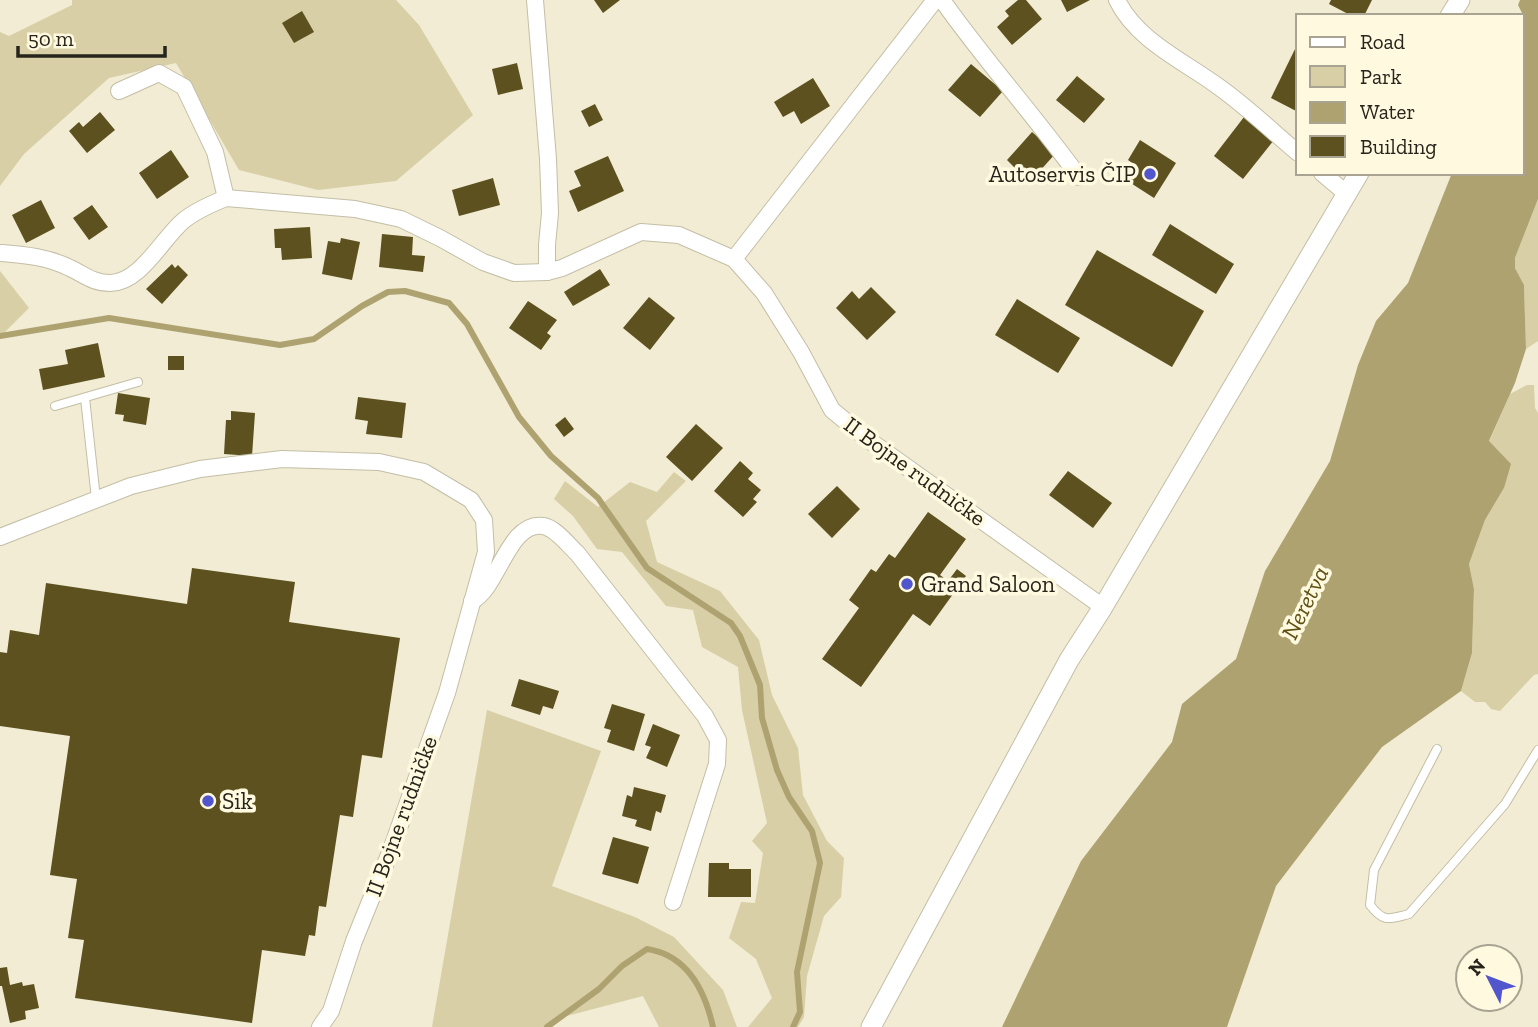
<svg xmlns="http://www.w3.org/2000/svg" width="1538" height="1027" font-family="'Zilla Slab',serif">
<style>
.green{fill:#d8cfa7}
.water{fill:#aea370}
.lines{fill:none;stroke-linecap:round;stroke-linejoin:round}
.stream{stroke:#aea370;stroke-width:6}
.building{fill:#5c511f}
.service-casing{stroke:#c3bea6;stroke-width:10}
.minor-casing{stroke:#c3bea6;stroke-width:18}
.tertiary-casing{stroke:#c3bea6;stroke-width:21}
.service{stroke:#fff;stroke-width:8}
.minor{stroke:#fff;stroke-width:16}
.tertiary{stroke:#fff;stroke-width:19}
.poi-dot{fill:#5256cc;stroke:#fff9e0;stroke-width:2.5}
.labels{text-anchor:middle;stroke-width:7;stroke-linejoin:round;paint-order:stroke}
.poi-label{font-size:23px;fill:#26241b;stroke:#fff9e0;text-anchor:start}
.street-label{font-size:23px;fill:#26241b;stroke:#fff9e0}
.water-label{font-size:24px;font-style:italic;fill:#5e5113;stroke:#fff9e0}
</style>
<rect width="100%" height="100%" fill="#f1ecd3"/>
<g class="green">
<path d="M72,0H396L419,25L473,115L396,181L318,190L239,170L176,63L109,78L24,154L0,186V32L9,36L72,5Z"/>
<path d="M1538,199V341L1526,349L1524,285L1515,268V258Z"/>
<path d="M0,271L29,308L0,337Z"/>
<path d="M1527,385H1534L1535,408L1538,413V674L1534,675L1500,711L1491,709L1485,702H1475L1461,691L1472,653L1474,589L1469,564L1485,520L1504,488L1489,442L1510,394Z"/>
<path d="M674,472L686,481L646,521L657,562L720,591L759,640L772,695L798,748L803,795L827,841L844,858L841,897L824,916L807,976L804,1017L798,1027H748L772,998L756,959L729,938L741,902L755,903L763,853L752,841L767,823L742,710L738,667L702,647L693,610L666,606L622,552L597,549L573,516L554,499L565,481L598,507L630,482L657,492Z"/>
<path d="M487,710L601,751L552,886L635,917L674,937L723,990L737,1027H659L643,996L559,1018L547,1027H432Z"/>
</g>
<path class="water" d="M1520,0H1538V199L1515,258V268L1524,285L1526,349L1515,383L1489,441L1511,464L1504,488L1485,520L1469,564L1474,589L1472,653L1461,691L1382,747L1276,886L1227,1027H1002L1081,861L1172,742L1182,704L1236,659L1265,571L1330,461L1358,365L1376,321L1408,283L1452,173H1522V21L1524,17L1518,5Z"/>
<g class="lines">
<g class="stream">
<path d="M0,336L109,318L280,345L314,339L362,306L388,292L405,291L449,303L467,324L519,417L551,456L598,498L647,568L731,623L740,636L760,685L762,718L777,770L789,797L812,831L820,863L797,972L800,1012L793,1027"/>
<path d="M547,1027L599,989L622,966L647,949C687,955 705,991 713,1027"/>
</g>
</g>
<g class="building">
<path d="M594,0H620L603,13Z"/>
<path d="M1018,0H1026L1042,19L1012,45L997,27L1009,16L1005,11Z"/>
<path d="M1061,0H1090L1067,12Z"/>
<path d="M1331,0H1372L1364,16H1352L1329,4Z"/>
<path d="M302,11L314,32L294,43L282,23Z"/>
<path d="M1298,43V112L1271,98Z"/>
<path d="M517,63L523,89L498,95L492,69Z"/>
<path d="M971,64L1003,91L980,117L948,90Z"/>
<path d="M1077,76L1105,99L1084,123L1056,100Z"/>
<path d="M813,78L830,106L801,124L794,111L783,117L774,102Z"/>
<path d="M595,104L603,120L589,127L581,111Z"/>
<path d="M100,112L115,130L87,153L69,131L79,122L83,127Z"/>
<path d="M1244,117L1274,140L1243,179L1214,156Z"/>
<path d="M1032,132L1056,153L1028,184L1014,171L1016,169L1007,160Z"/>
<path d="M1140,140L1176,163L1154,198L1126,180L1135,165L1128,160Z"/>
<path d="M171,150L189,177L157,199L139,173Z"/>
<path d="M608,156L624,191L578,212L569,191L581,186L574,171Z"/>
<path d="M493,178L500,205L459,216L452,190Z"/>
<path d="M41,200L55,228L26,243L12,215Z"/>
<path d="M92,205L108,227L89,240L73,218Z"/>
<path d="M1170,224L1234,264L1216,294L1152,255Z"/>
<path d="M310,227L312,258L282,260L281,248H275L274,229Z"/>
<path d="M382,234L413,237L412,255L425,256L423,272L379,267Z"/>
<path d="M341,238L360,242L352,280L322,274L328,241L340,243Z"/>
<path d="M1097,250L1204,311L1172,367L1065,305Z"/>
<path d="M172,264L175,268L178,265L188,275L162,304L146,289Z"/>
<path d="M600,269L610,285L573,306L564,292Z"/>
<path d="M871,287L896,312L867,340L836,308L852,291L859,299Z"/>
<path d="M649,297L675,318L650,350L623,328Z"/>
<path d="M1017,299L1080,338L1058,373L995,335Z"/>
<path d="M528,301L557,320L547,333L551,336L541,350L509,328Z"/>
<path d="M98,343L105,377L43,390L39,369L68,364L65,350Z"/>
<rect x="168" y="356" width="16" height="14"/>
<path d="M118,393L150,398L146,425L123,421L124,415L115,414Z"/>
<path d="M358,397L406,403L402,438L366,434L368,421L355,419Z"/>
<path d="M231,411L255,413L252,456L224,454L226,420H231Z"/>
<path d="M565,417L574,429L564,437L555,425Z"/>
<path d="M696,424L723,448L692,481L666,457Z"/>
<path d="M740,461L753,473L748,479L761,490L753,499L757,502L743,517L714,491Z"/>
<path d="M1068,471L1112,503L1093,528L1049,495Z"/>
<path d="M837,486L860,509L832,538L808,514Z"/>
<path d="M928,512L966,539L940,575L948,581L957,569L966,576L930,626L913,614L861,687L822,659L859,608L849,600L871,569L876,572L889,554L895,558Z"/>
<path d="M192,568L295,582L289,622L400,638L382,758L362,755L353,817L340,815L326,907L319,906L315,936L309,935L305,956L262,950L252,1023L75,998L84,940L68,938L77,879L50,875L70,736L0,726V652L7,653L10,630L39,635L46,583L187,604Z"/>
<path d="M519,679L559,691L553,709L543,706L540,715L511,706Z"/>
<path d="M612,704L645,714L634,751L607,742L611,730L604,728Z"/>
<path d="M653,724L680,735L667,767L646,758L651,747L645,745Z"/>
<path d="M634,787L666,795L661,813L656,811L651,831L635,826L637,820L622,816L627,795L632,797Z"/>
<path d="M613,837L649,847L638,884L602,874Z"/>
<path d="M709,863H729V869H751V897H708Z"/>
<path d="M7,967L10,985L22,982L23,986L34,984L39,1008L25,1011L26,1019L10,1023L2,986H0V968Z"/>
</g>
<g class="lines">
<g class="service-casing">
<g id="service">
<path d="M85,398L96,499"/>
<path d="M55,406L138,382"/>
<path d="M1437,749L1374,870L1370,905C1384,923 1389,919 1409,914L1505,804L1538,750"/>
</g>
</g>
<g class="minor-casing">
<g id="minor">
<path d="M535,0L548,159L550,213L547,245V272"/>
<path d="M942,0C985,61 1035,116 1079,177"/>
<path d="M1117,0C1137,41 1184,61 1219,87C1247,107 1272,131 1298,153"/>
<path d="M119,91L159,73L184,87L215,152L226,198"/>
<path d="M1322,173L1347,194"/>
<path d="M2,253C26,255 48,257 70,268C85,275 93,283 110,283C140,283 162,239 183,221C195,211 211,204 226,198L355,209L401,219L440,238L483,262L514,273L547,272L562,268L641,232L679,235L734,259L764,293L801,352L832,410L866,438L1103,607"/>
<path d="M734,259L935,0"/>
<path d="M0,537L131,486L200,469L282,459L379,462L424,472L471,500L484,520L486,552L447,693L391,850L354,941L331,1011L320,1027"/>
<path d="M472,601C499,587 508,521 543,526C556,528 568,545 577,553L705,716L718,740L717,764L673,902"/>
</g>
</g>
<g class="tertiary-casing">
<g id="tertiary">
<path d="M1450,16L1460,0"/>
<path d="M871,1027L1069,660L1103,607L1359,173"/>
</g>
</g>
<use href="#service" class="service"/>
<use href="#minor" class="minor"/>
<use href="#tertiary" class="tertiary"/>
</g>
<g class="poi-dot">
<circle cx="1150" cy="174" r="7"/>
<circle cx="907" cy="584" r="7"/>
<circle cx="208" cy="801" r="7"/>
</g>
<g class="labels">
<g class="poi-label">
<text x="1136" y="182" text-anchor="end">Autoservis ČIP</text>
<text x="921" y="592">Grand Saloon</text>
<text x="222" y="809">Sik</text>
</g>
<g class="street-label">
<text transform="translate(915 471) rotate(36)" y="8">II Bojne rudničke</text>
<text transform="translate(401 816) rotate(-70)" y="8">II Bojne rudničke</text>
</g>
<g class="water-label">
<text transform="translate(1305 603) rotate(-64)" y="8">Neretva</text>
</g>
</g>
<rect x="1296" y="14" width="228" height="161" fill="#fff9e0" stroke="#a8a491" stroke-width="2"/>
<rect x="1310" y="37" width="35" height="10" fill="#ffffff" stroke="#a8a491" stroke-width="2"/>
<text x="1360" y="49" font-size="21" fill="#26241b">Road</text>
<rect x="1310" y="66" width="35" height="21" fill="#d8cfa7" stroke="#a8a491" stroke-width="2"/>
<text x="1360" y="84" font-size="21" fill="#26241b">Park</text>
<rect x="1310" y="102" width="35" height="21" fill="#aea370" stroke="#a8a491" stroke-width="2"/>
<text x="1360" y="119" font-size="21" fill="#26241b">Water</text>
<rect x="1310" y="136" width="35" height="21" fill="#5c511f" stroke="#a8a491" stroke-width="2"/>
<text x="1360" y="154" font-size="21" fill="#26241b">Building</text>
<g transform="translate(1489 978) rotate(312)"><circle r="33" fill="#fff9e0" stroke="#a8a491" stroke-width="2"/>
<path d="M0-5L12 26L0 18L-12 26Z" fill="#5256cc"/>
<text y="-10" font-size="19" font-weight="bold" text-anchor="middle" fill="#26241b">N</text>
</g>
<path d="M18 46v10h147v-10" fill="none" stroke="#26241b" stroke-width="3.5"/>
<text x="28" y="46" font-size="21" fill="#26241b" stroke="#fff9e0" stroke-width="5" paint-order="stroke">50 m</text>
</svg>
